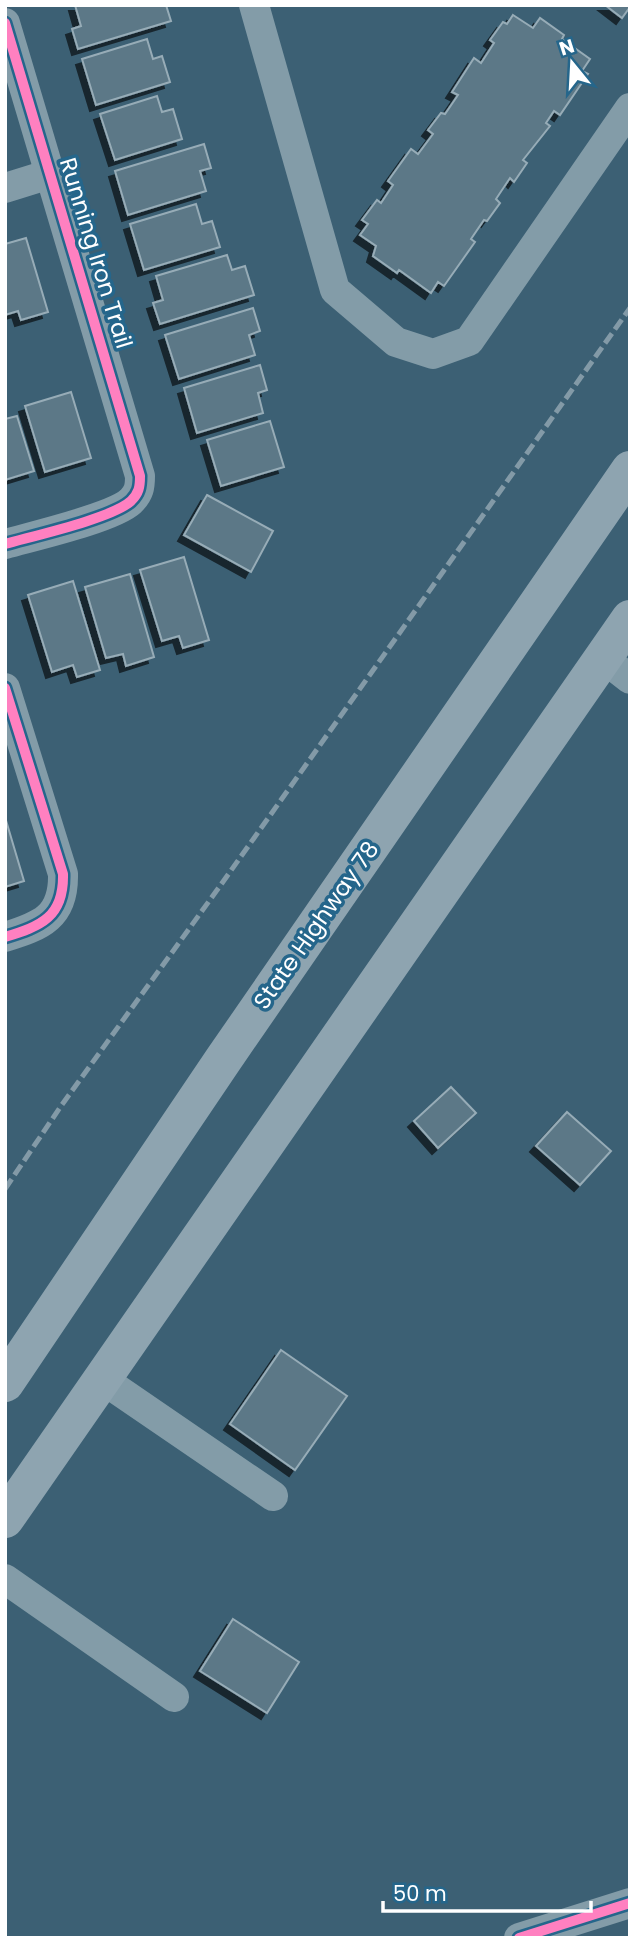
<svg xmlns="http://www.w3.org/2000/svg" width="635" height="1943" font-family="Poppins,sans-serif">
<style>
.building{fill:#5b7887;stroke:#97acb7;stroke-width:2;filter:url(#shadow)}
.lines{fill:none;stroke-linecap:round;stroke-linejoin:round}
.minor{stroke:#839ca8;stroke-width:30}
.major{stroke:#8ea4b0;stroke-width:38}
.rail{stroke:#839aa7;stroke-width:5;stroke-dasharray:12 5;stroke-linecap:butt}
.cycleway-casing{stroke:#25668b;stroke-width:15}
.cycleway{stroke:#ff80c0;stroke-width:10}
.labels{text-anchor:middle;stroke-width:7;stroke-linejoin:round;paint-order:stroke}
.street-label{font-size:23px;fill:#fff;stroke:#25668b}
</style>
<defs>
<filter id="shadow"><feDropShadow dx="-6" dy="6" stdDeviation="0" flood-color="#0009"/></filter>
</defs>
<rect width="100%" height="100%" fill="#3c6074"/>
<g class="building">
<path d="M75,5H166L171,21L78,49L72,29L81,26Z"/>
<path d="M605,5H630V7L622,18Z"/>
<path d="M513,15L533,28L540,18L564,35L562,39L590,59L582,71L588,74L560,115L554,111L546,123L550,126L523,160L527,163L514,182L510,178L496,199L500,203L487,221L484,220L471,239L475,242L444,286L438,282L431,293L399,270L397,273L373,256L376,246L360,235L368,224L362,220L377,200L381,203L393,185L388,181L411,149L418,154L433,134L428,130L441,113L445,114L458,95L452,92L474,58L481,63L494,43L490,40L503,22L507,24Z"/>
<path d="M147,39L153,59L162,56L170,82L96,105L82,59Z"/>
<path d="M157,96L162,112L173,109L182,139L115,160L100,114Z"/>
<path d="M204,144L211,168L200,171L206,191L128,215L115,171Z"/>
<path d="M196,204L202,224L212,221L220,247L144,270L130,224Z"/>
<path d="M26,238L48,312L21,320L18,311L5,315V244Z"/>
<path d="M227,255L232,270L245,266L254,295L160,324L153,303L163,300L156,276Z"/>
<path d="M253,308L260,331L249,335L255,355L179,379L165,335Z"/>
<path d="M260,365L267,390L258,393L263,413L197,433L184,388Z"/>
<path d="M71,392L91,458L45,472L25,406Z"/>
<path d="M17,416L34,471L5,480V419Z"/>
<path d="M270,421L284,467L221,486L207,440Z"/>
<path d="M207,495L273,531L251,572L184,535Z"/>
<path d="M184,557L209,640L183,648L179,636L162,641L140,570Z"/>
<path d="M130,574L154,657L126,666L123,654L106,658L85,587Z"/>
<path d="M73,581L100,670L77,677L73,665L52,672L28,595Z"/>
<path d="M5,817L24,881L5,887Z"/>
<path d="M451,1087L476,1113L438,1148L414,1121Z"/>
<path d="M567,1112L611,1151L580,1185L536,1146Z"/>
<path d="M281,1350L347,1396L295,1470L230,1424Z"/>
<path d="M233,1619L299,1662L267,1713L200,1671Z"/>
</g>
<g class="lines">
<g class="minor">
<path d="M254,5L335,290L396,342L433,354L469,341L630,108"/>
<path d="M5,23L140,476C140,487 139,493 131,501C113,518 33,536 5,544"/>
<path d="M5,188L50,174"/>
<path d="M603,658L630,679"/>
<path d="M5,688L63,874C64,917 41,926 5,937"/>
<path d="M102,1379L273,1496"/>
<path d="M5,1579L174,1697"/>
<path d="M519,1938L630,1903"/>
</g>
<g class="major">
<path d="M5,1383L223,1060L630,470"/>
<path d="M5,1519L630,619"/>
</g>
<path class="rail" d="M5,1189L61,1106L220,886L630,308"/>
<g class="cycleway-casing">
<g id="cycleway">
<path d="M5,23L140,476C140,487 139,493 131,501C113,518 33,536 5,544"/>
<path d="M5,688L63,874C64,917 41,926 5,937"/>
<path d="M519,1938L630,1903"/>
</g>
</g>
<use href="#cycleway" class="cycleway"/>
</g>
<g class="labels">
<g class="street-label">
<text transform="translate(96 253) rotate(73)" y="8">Running Iron Trail</text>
<text transform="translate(316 925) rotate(-55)" y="8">State Highway 78</text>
</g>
</g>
<rect width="635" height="1943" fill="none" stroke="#ffffff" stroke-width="14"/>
<g transform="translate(572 63) rotate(342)" stroke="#25668b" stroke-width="5" paint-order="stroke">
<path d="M0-5L12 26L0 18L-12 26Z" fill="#ffffff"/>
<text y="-10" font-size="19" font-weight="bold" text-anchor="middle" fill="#ffffff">N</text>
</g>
<path d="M383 1901v10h208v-10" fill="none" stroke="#ffffff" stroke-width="3.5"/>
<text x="393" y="1901" font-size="21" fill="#ffffff" stroke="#25668b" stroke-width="5" paint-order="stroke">50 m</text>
</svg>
